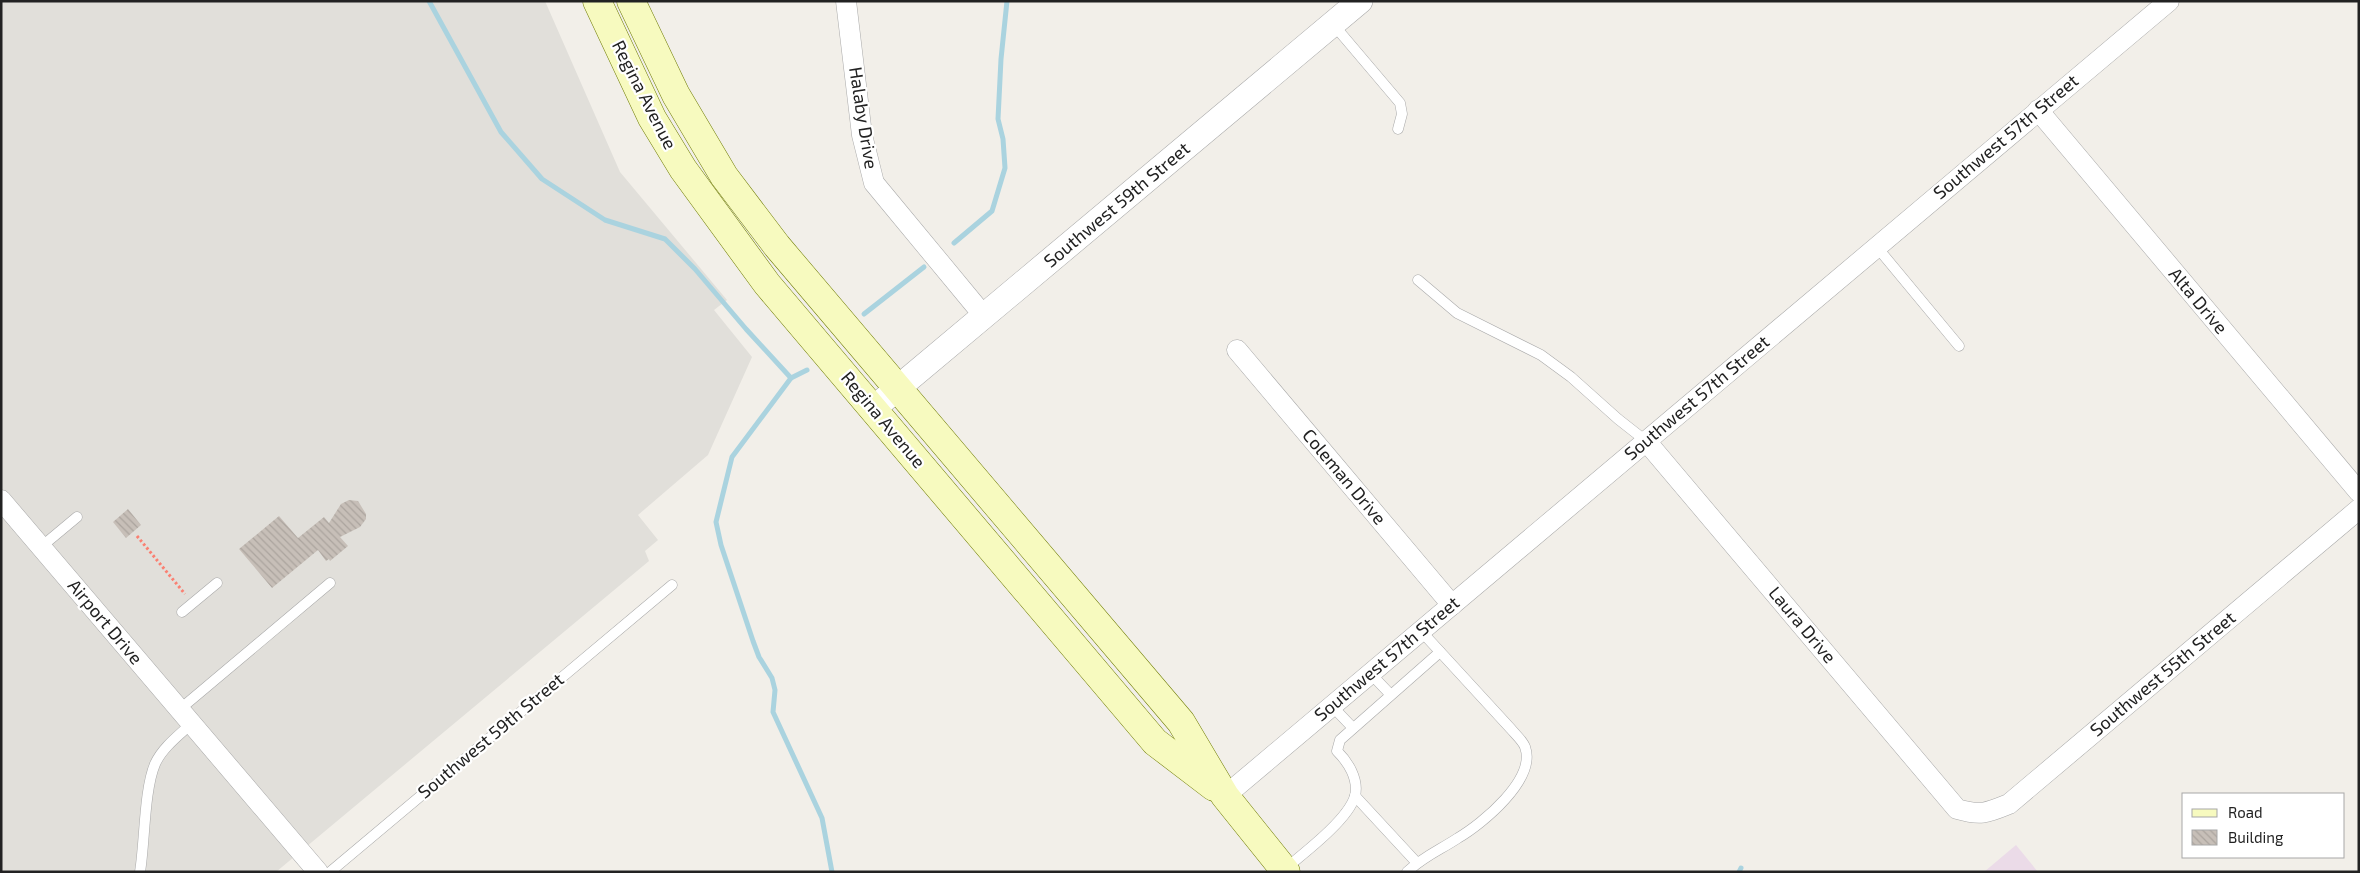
<svg xmlns="http://www.w3.org/2000/svg" width="2360" height="873" font-family="'Exo 2',sans-serif">
<style>
.industrial{fill:#ebdbe8}
.airport{fill:#e1dfda}
.lines{fill:none;stroke-linecap:round;stroke-linejoin:round}
.stream{stroke:#aad3df;stroke-width:5}
.building{fill:url(#building-back-hatch)}
.service-casing{stroke:#a9a9a9;stroke-width:11}
.minor-casing{stroke:#a9a9a9;stroke-width:21}
.tertiary-casing{stroke:#a9a9a9;stroke-width:26}
.secondary-casing{stroke:#707d05;stroke-width:29}
.path{stroke:#fa8072;stroke-width:3;stroke-dasharray:2.5 2.5;stroke-linecap:butt}
.service{stroke:#fff;stroke-width:10}
.minor{stroke:#fff;stroke-width:20}
.tertiary{stroke:#fff;stroke-width:25}
.secondary{stroke:#f7fabf;stroke-width:28}
.labels{text-anchor:middle;stroke-width:4.5;stroke-linejoin:round;paint-order:stroke}
.street-label{font-size:18px;fill:#222;stroke:#fff}
</style>
<defs>
<pattern id="building-back-hatch" width="6" height="6" patternUnits="userSpaceOnUse" patternTransform="scale(1.25)"><rect width="6" height="6" fill="#c7bfb8"/><path d="M-1 5l2 2M0 0l6 6M5-1l2 2" fill="none" stroke="#aba49e"/></pattern>
</defs>
<rect width="100%" height="100%" fill="#f2efe9"/>
<path class="industrial" d="M2016,845L2038,872H1984Z"/>
<path class="airport" d="M1,1H545L620,172L727,300L714,310L752,357L708,455L638,515L658,540L645,551L649,561L276,872H1Z"/>
<g class="lines">
<g class="stream">
<path d="M429,1L501,132L542,179L605,220L665,239L695,269L746,329L791,378L732,457L716,522L721,545L753,641L759,657L772,678L775,690L773,712L822,818L832,872"/>
<path d="M954,243L992,211L1005,168L1003,139L998,119L1001,59L1007,1"/>
<path d="M864,314L924,267"/>
<path d="M791,378L807,370"/>
<path d="M1739,872L1741,868"/>
</g>
</g>
<g class="building">
<path d="M349,500L358,501L366,514V519L360,527L340,537L348,546L330,561L329,559L326,561L318,550L272,588L239,549L279,516L298,538L324,517L329,523L341,504Z"/>
<path d="M128,509L141,525L126,538L113,522Z"/>
</g>
<g class="lines">
<g class="service-casing">
<g id="service">
<path d="M1333,24L1400,103L1402,114L1398,129"/>
<path d="M1876,246L1959,346"/>
<path d="M1418,280L1457,313L1541,355L1571,377L1618,419L1646,441"/>
<path d="M41,547L77,517"/>
<path d="M182,612L217,583"/>
<path d="M1370,673L1390,694"/>
<path d="M1332,706L1353,728"/>
<path d="M179,710L330,583"/>
<path d="M1355,796L1417,863"/>
<path d="M1285,869C1304,853 1348,820 1355,796C1359,779 1348,762 1337,751L1340,740L1440,652"/>
<path d="M140,872C145,841 144,790 155,764C162,748 179,735 191,724"/>
<path d="M330,872L672,585"/>
<path d="M1407,872C1424,856 1440,850 1458,838C1482,824 1537,779 1525,747C1523,741 1516,735 1511,729L1421,631"/>
</g>
</g>
<g class="minor-casing">
<g id="minor">
<path d="M846,1L862,135L874,183L984,316"/>
<path d="M2038,110L2359,492"/>
<path d="M1237,350L1452,605"/>
<path d="M1646,441L1957,809C1981,816 1987,813 2009,804L2359,509"/>
<path d="M1,500L318,872"/>
<path d="M1225,796L2169,1"/>
</g>
</g>
<g class="tertiary-casing">
<path id="tertiary" d="M874,408L1360,1"/>
</g>
<g class="secondary-casing">
<g id="secondary">
<path d="M597,1L652,118L683,169L767,284L1155,742L1214,787"/>
<path d="M631,1L676,95L724,176L777,246L1181,722L1225,796L1286,872"/>
</g>
</g>
<path class="path" d="M137,536L185,594"/>
<use href="#service" class="service"/>
<use href="#minor" class="minor"/>
<use href="#tertiary" class="tertiary"/>
<use href="#secondary" class="secondary"/>
</g>
<g class="labels">
<g class="street-label">
<text transform="translate(644 95) rotate(63)" y="6">Regina Avenue</text>
<text transform="translate(863 118) rotate(81)" y="6">Halaby Drive</text>
<text transform="translate(2006 137) rotate(-40)" y="6">Southwest 57th Street</text>
<text transform="translate(1117 205) rotate(-40)" y="6">Southwest 59th Street</text>
<text transform="translate(2198 301) rotate(50)" y="6">Alta Drive</text>
<text transform="translate(1697 398) rotate(-40)" y="6">Southwest 57th Street</text>
<text transform="translate(883 420) rotate(50)" y="6">Regina Avenue</text>
<text transform="translate(1344 477) rotate(50)" y="6">Coleman Drive</text>
<text transform="translate(105 622) rotate(50)" y="6">Airport Drive</text>
<text transform="translate(1802 625) rotate(50)" y="6">Laura Drive</text>
<text transform="translate(1387 659) rotate(-40)" y="6">Southwest 57th Street</text>
<text transform="translate(2163 674) rotate(-40)" y="6">Southwest 55th Street</text>
<text transform="translate(491 736) rotate(-40)" y="6">Southwest 59th Street</text>
</g>
</g>
<rect width="2360" height="873" fill="none" stroke="#222222" stroke-width="5"/>
<rect x="2182" y="793" width="162" height="65" fill="#ffffff" stroke="#a7a7a7"/>
<rect x="2192" y="809" width="25" height="8" fill="#f7fabf" stroke="#a7a7a7"/>
<text x="2228" y="818" font-size="15" fill="#222222">Road</text>
<rect x="2192" y="830" width="25" height="15" fill="url(#building-back-hatch)" stroke="#a7a7a7"/>
<text x="2228" y="843" font-size="15" fill="#222222">Building</text>
</svg>
